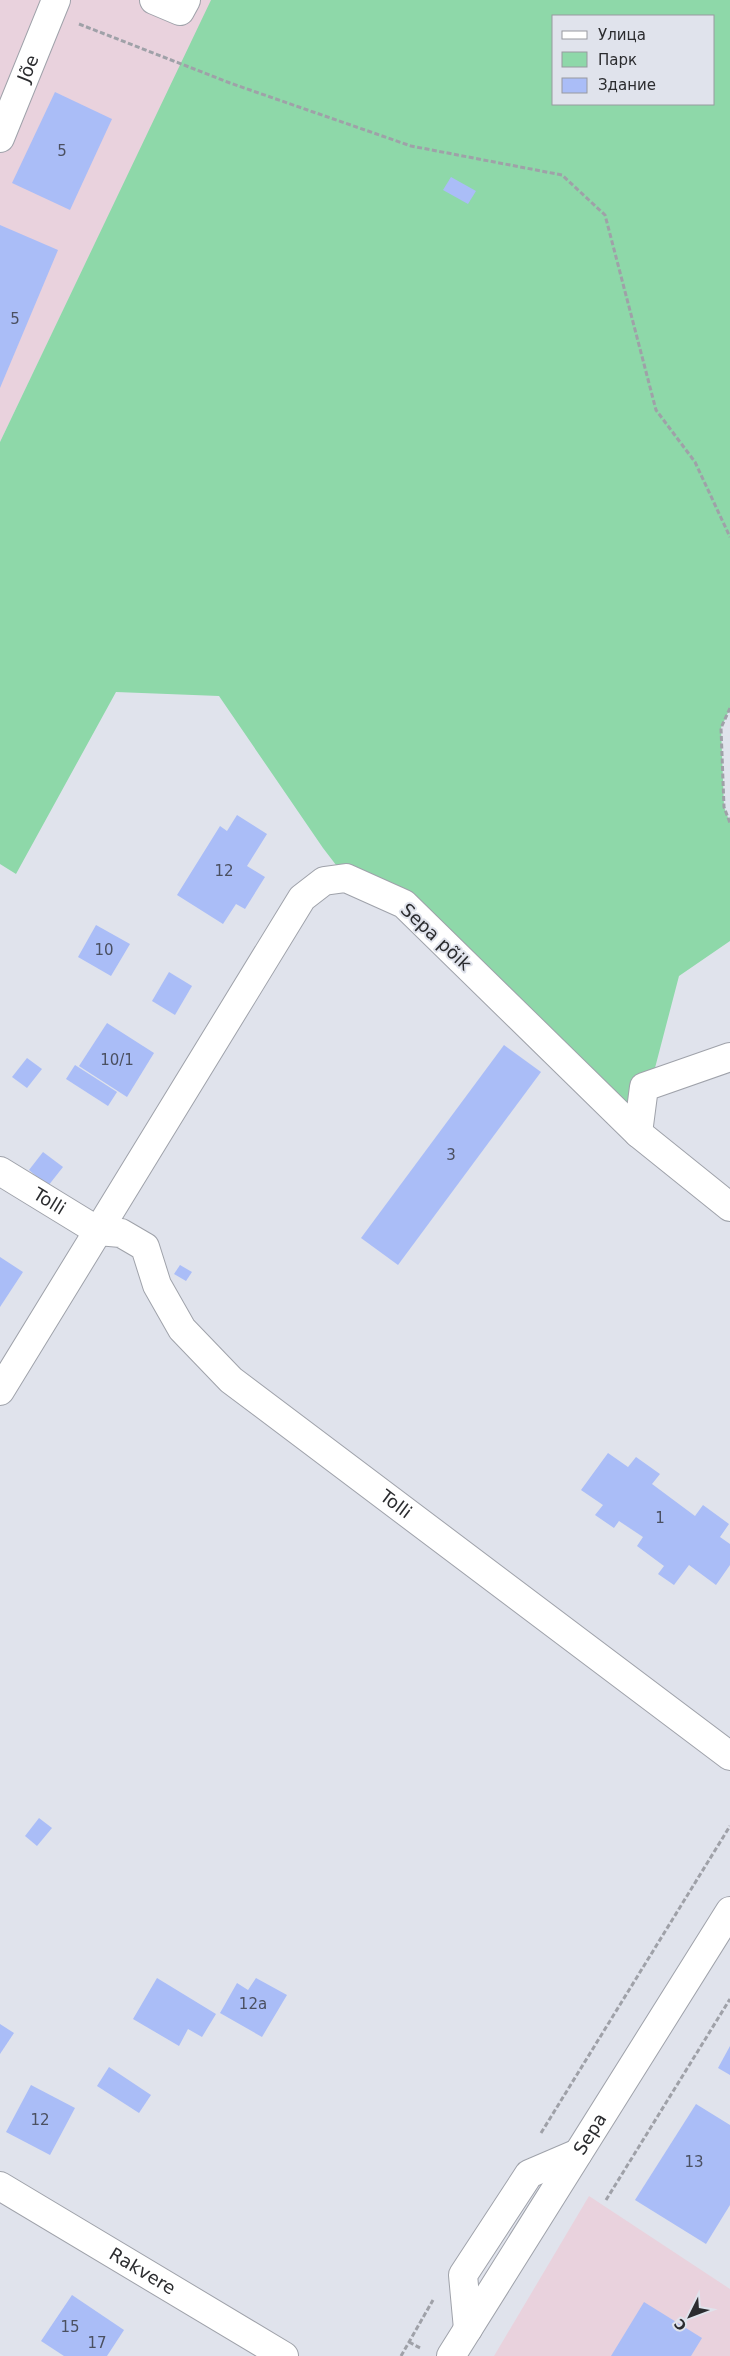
<svg xmlns="http://www.w3.org/2000/svg" width="730" height="2356" font-family="'DejaVu Sans',sans-serif">
<style>
.commercial{fill:#e9d2dd}
.green{fill:#8ed8a9;fill-rule:evenodd}
.building{fill:#aabdf7}
.lines{fill:none;stroke-linecap:round;stroke-linejoin:round}
.minor-casing{stroke:#9fa2aa;stroke-width:30}
.path{stroke:#9fa1a8;stroke-width:3;stroke-dasharray:5 2.5;stroke-linecap:butt}
.minor{stroke:#fff;stroke-width:28}
.labels{text-anchor:middle;stroke-width:4;stroke-linejoin:round;paint-order:stroke}
.number-label{font-size:15px;fill:#4b5061}
.street-label{font-size:18px;fill:#2b2c2f;stroke:#e0e3ec}
</style>
<rect width="100%" height="100%" fill="#e0e3ec"/>
<g class="commercial">
<path d="M0,0H212L0,442Z"/>
<path d="M589,2196L730,2289V2356H494Z"/>
</g>
<path class="green" d="M211,0H730V708L721,728L724,807L730,823V941L679,976L638,1133L404,905L346,878L323,848L219,696L116,692L16,874L0,864V442ZM554,16H714V104H554Z"/>
<g class="building">
<path d="M55,92L112,119L70,210L12,183Z"/>
<path d="M451,177L476,191L468,204L443,190Z"/>
<path d="M0,225L58,250L0,388Z"/>
<path d="M237,815L267,834L247,866L265,877L245,909L236,904L223,924L177,895L220,826L227,831Z"/>
<path d="M96,925L130,944L111,976L78,957Z"/>
<path d="M169,972L192,986L175,1015L152,1001Z"/>
<path d="M107,1023L154,1053L127,1097L79,1066Z"/>
<path d="M504,1045L541,1072L398,1265L361,1238Z"/>
<path d="M27,1058L42,1069L27,1088L12,1077Z"/>
<path d="M75,1065L117,1092L108,1106L66,1079Z"/>
<path d="M43,1152L63,1167L48,1186L29,1170Z"/>
<path d="M0,1257L23,1272L0,1307Z"/>
<path d="M180,1265L192,1272L186,1281L174,1274Z"/>
<path d="M608,1453L628,1467L636,1457L660,1474L652,1484L695,1516L703,1505L729,1524L720,1537L730,1544V1565L716,1585L689,1565L674,1585L658,1574L664,1566L637,1546L643,1537L619,1521L614,1528L595,1515L603,1505L581,1490Z"/>
<path d="M39,1818L52,1828L37,1846L25,1836Z"/>
<path d="M157,1978L216,2014L202,2037L188,2029L179,2046L133,2019Z"/>
<path d="M256,1978L287,1995L262,2037L220,2013L237,1983L248,1990Z"/>
<path d="M0,2024L14,2033L0,2054Z"/>
<path d="M730,2046V2075L718,2068Z"/>
<path d="M109,2067L151,2095L139,2113L97,2086Z"/>
<path d="M31,2085L75,2108L50,2155L6,2132Z"/>
<path d="M696,2104L730,2125V2205L706,2244L635,2200Z"/>
<path d="M72,2295L124,2330L107,2356H64L41,2341Z"/>
<path d="M644,2302L702,2338L691,2356H611Z"/>
</g>
<g class="lines">
<g class="minor-casing">
<g id="minor">
<path d="M154,0L180,11L186,0"/>
<path id="s1" d="M0,138L56,0"/>
<path d="M638,1133L644,1087L730,1057"/>
<path id="s2" d="M0,1171L98,1231L0,1391"/>
<path id="s3" d="M730,1207L638,1133L404,904L346,878L324,881L302,898L98,1231L121,1233L145,1247L157,1285L182,1329L231,1380L730,1756"/>
<path id="s4" d="M0,2186L284,2356"/>
<path d="M468,2329L463,2275L529,2174L578,2153"/>
<path id="s5" d="M451,2356L730,1911"/>
</g>
</g>
<g class="path">
<path d="M79,24L230,83L411,146L562,175L605,215L656,410L695,462L730,537"/>
<path d="M730,708L721,728L724,807L730,823"/>
<path d="M541,2133L730,1826"/>
<path d="M606,2200L730,1999"/>
<path d="M409,2342L422,2349"/>
<path d="M401,2356L433,2300"/>
</g>
<use href="#minor" class="minor"/>
</g>
<g class="labels">
<g class="number-label">
<text x="62" y="156">5</text>
<text x="15" y="324">5</text>
<text x="224" y="876">12</text>
<text x="104" y="955">10</text>
<text x="117" y="1065">10/1</text>
<text x="451" y="1160">3</text>
<text x="660" y="1523">1</text>
<text x="253" y="2009">12a</text>
<text x="40" y="2125">12</text>
<text x="694" y="2167">13</text>
<text x="70" y="2332">15</text>
<text x="97" y="2348">17</text>
</g>
<g class="street-label">
<text dy="6" stroke="none"><textPath href="#s1" startOffset="75">Jõe</textPath></text>
<text transform="translate(436 937) rotate(43)" y="6">Sepa põik</text>
<text dy="6" stroke="none"><textPath href="#s2" startOffset="58">Tolli</textPath></text>
<text dy="6" stroke="none"><textPath href="#s3" startOffset="1368">Tolli</textPath></text>
<text dy="6" stroke="none"><textPath href="#s5" startOffset="262">Sepa</textPath></text>
<text dy="6" stroke="none"><textPath href="#s4" startOffset="166">Rakvere</textPath></text>
</g>
</g>
<rect x="552" y="15" width="162" height="90" fill="#e0e3ec" stroke="#989aa0"/>
<rect x="562" y="31" width="25" height="8" fill="#ffffff" stroke="#989aa0"/>
<text x="598" y="40" font-size="15" fill="#2b2c2f">Улица</text>
<rect x="562" y="52" width="25" height="15" fill="#8ed8a9" stroke="#989aa0"/>
<text x="598" y="65" font-size="15" fill="#2b2c2f">Парк</text>
<rect x="562" y="78" width="25" height="15" fill="#aabdf7" stroke="#989aa0"/>
<text x="598" y="90" font-size="15" fill="#2b2c2f">Здание</text>
<g transform="translate(690 2316) rotate(228)" stroke="#e0e3ec" stroke-width="4" paint-order="stroke">
<path d="M0-4L9 19L0 12L-9 19Z" fill="#2b2c2f"/>
<text y="-8" font-size="14" font-weight="bold" text-anchor="middle" fill="#2b2c2f">С</text>
</g>
</svg>
